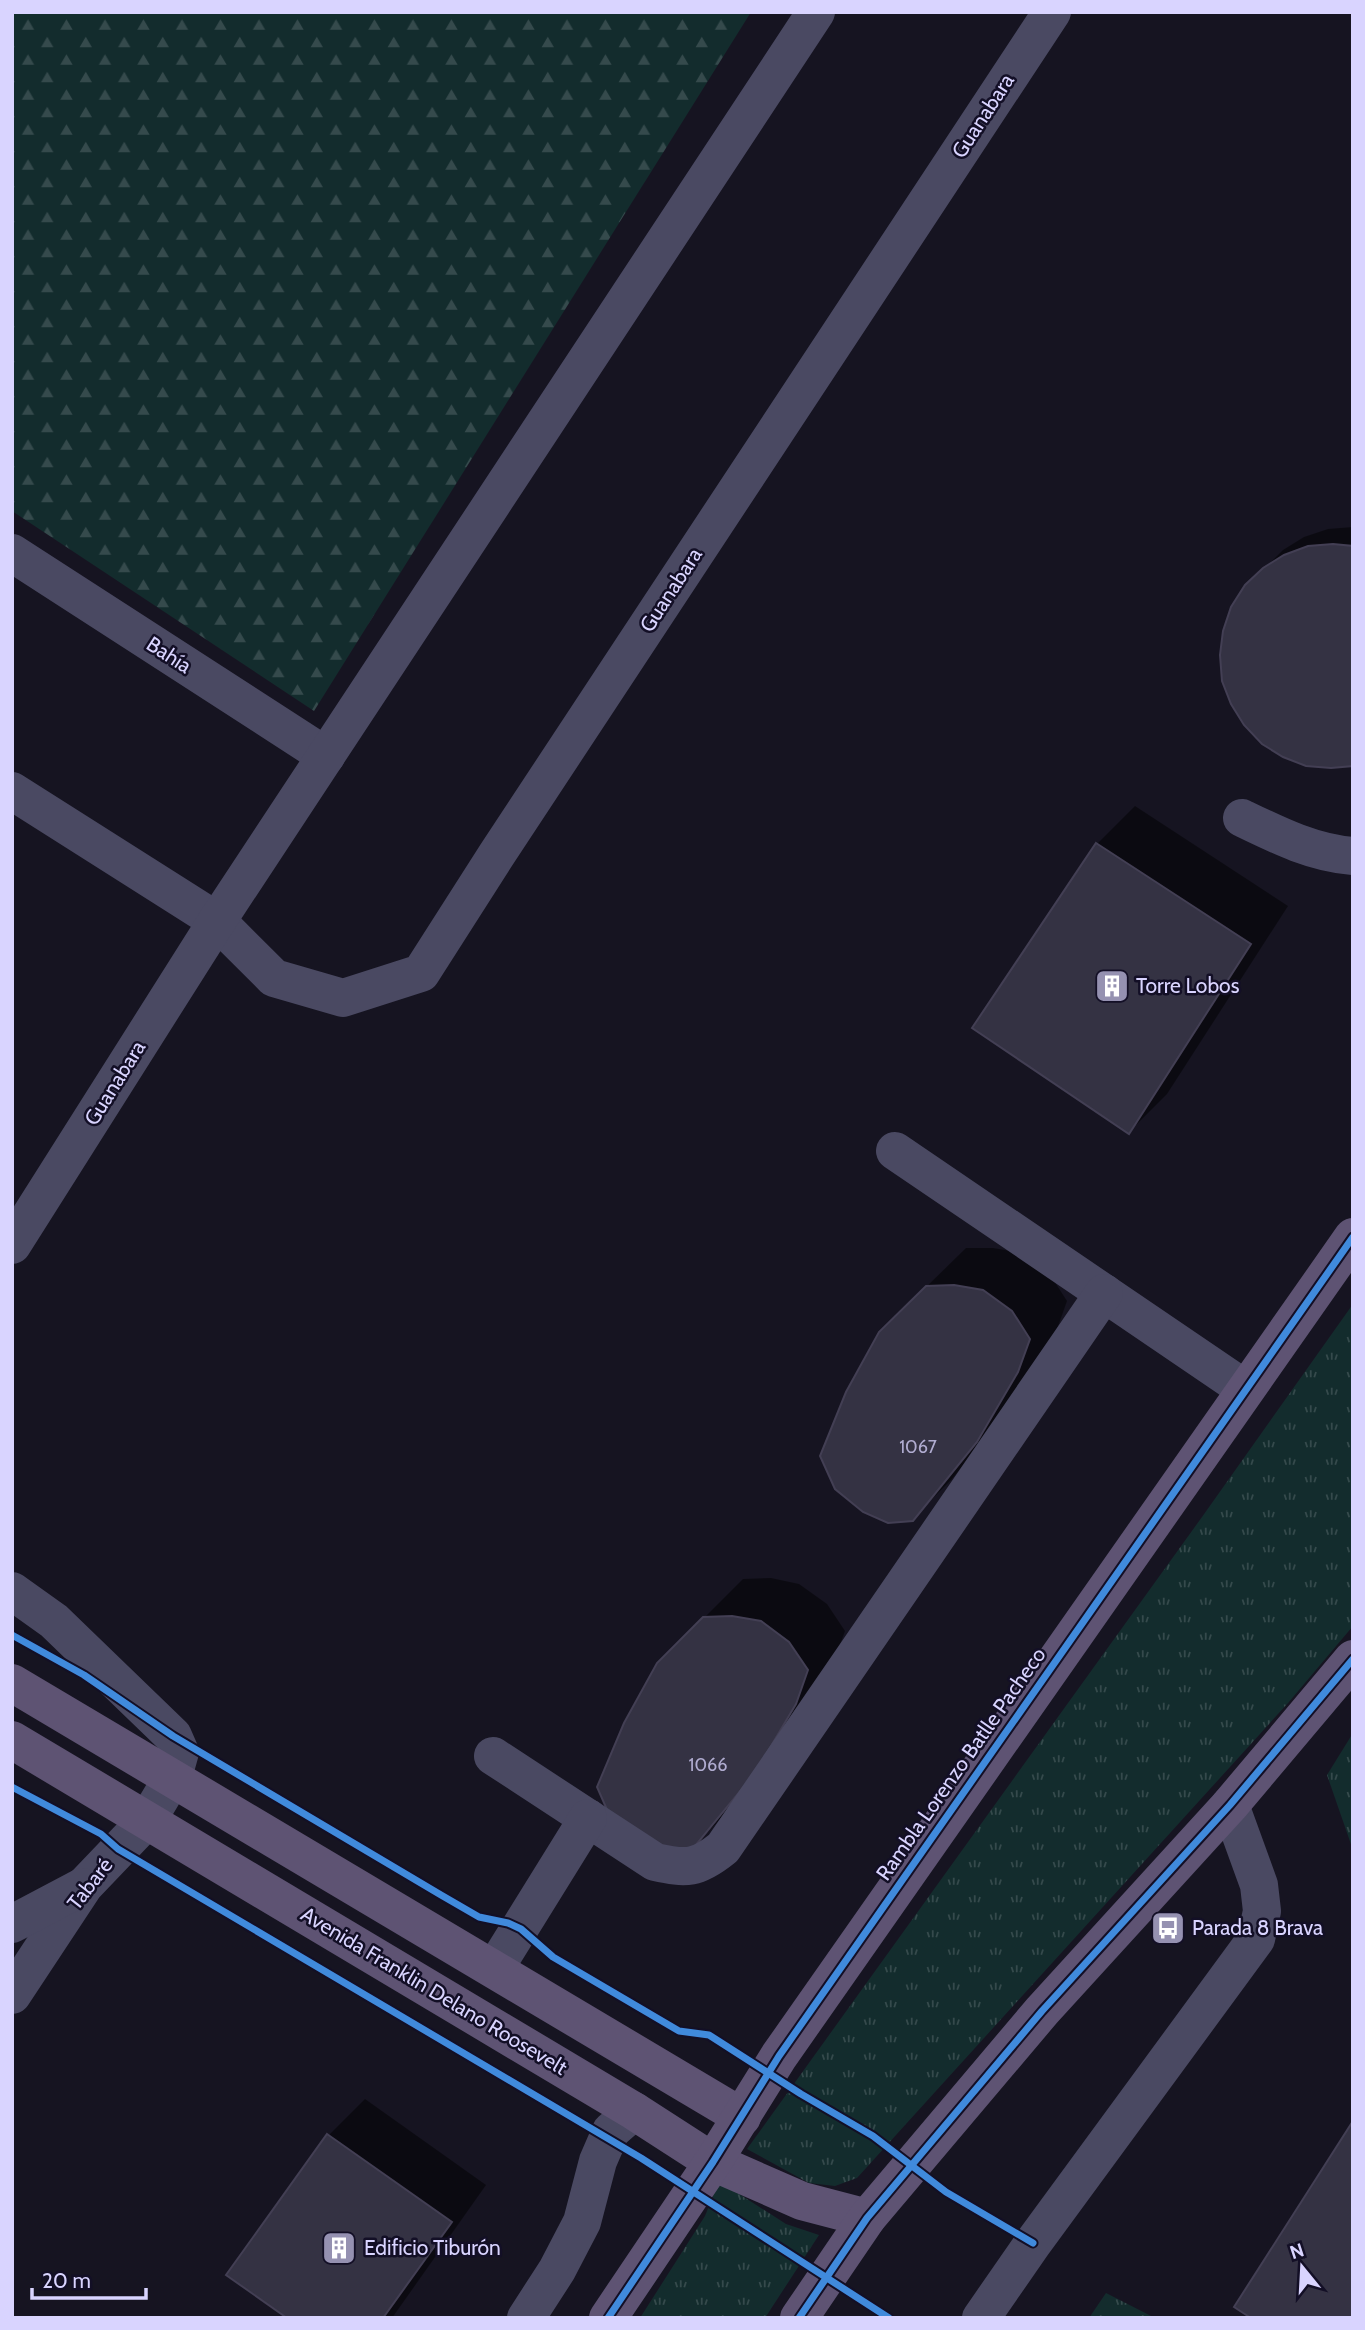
<svg xmlns="http://www.w3.org/2000/svg" width="1365" height="2330" font-family="Cabin,sans-serif">
<style>
.grass{fill:url(#grass-tufts)}
.forest{fill:url(#forest-firs)}
.shadow{fill:#0007}
.building{fill:#343243;stroke:#433f54;stroke-width:2}
.lines{fill:none;stroke-linecap:round;stroke-linejoin:round}
.minor{stroke:#4a4962;stroke-width:38}
.major{stroke:#5e5373;stroke-width:38}
.cycleway-casing{stroke:#130f26;stroke-width:11}
.cycleway{stroke:#408adc;stroke-width:7}
.labels{text-anchor:middle;stroke-width:5;stroke-linejoin:round;paint-order:stroke}
.number-label{font-size:18px;fill:#b0acd0}
.street-label{font-size:21px;fill:#d9d4ff;stroke:#130f26}
.poi-label{font-size:21px;fill:#d9d4ff;stroke:#130f26;text-anchor:start}
</style>
<defs>
<pattern id="grass-tufts" width="24" height="20" patternUnits="userSpaceOnUse" patternTransform="scale(1.75)"><rect width="24" height="20" fill="#132c2d"/><path d="M3 7l-1-3M5 7V3M7 7l1-3M15 17l-1-3M17 17v-4M19 17l1-3" fill="none" stroke="#354a4c"/></pattern>
<pattern id="forest-firs" width="22" height="20" patternUnits="userSpaceOnUse" patternTransform="scale(1.75)"><rect width="22" height="20" fill="#132c2d"/><path d="M5 1l3.5 6h-7zM16 11l3.5 6h-7z" fill="#354a4c"/></pattern>
</defs>
<rect width="100%" height="100%" fill="#161421"/>
<g class="grass">
<path d="M1353,1304V1626L1288,1703L857,2178L835,2186L809,2183L747,2149L1202,1517Z"/>
<path d="M1353,1733V1850L1327,1775Z"/>
<path d="M719,2181L786,2224L819,2235L765,2318H640L705,2216Z"/>
<path d="M1106,2293L1155,2318H1089Z"/>
</g>
<path class="forest" d="M12,12H751L314,711L12,511Z"/>
<g class="shadow">
<path d="M1353,527V764L1246,587L1283,550L1304,537L1328,529Z"/>
<path d="M1135,806L1288,906L1167,1094L1129,1132L975,1027L1097,844Z"/>
<path d="M966,1248H993L1022,1253L1049,1273L1067,1301L1056,1332L1015,1402L951,1480L912,1519L919,1294Z"/>
<path d="M771,1578L799,1584L827,1604L845,1631L833,1664L728,1811L690,1850L658,1664L743,1579Z"/>
<path d="M365,2099L486,2185L392,2318H290L229,2275L329,2135Z"/>
</g>
<g class="building">
<path d="M1333,544L1353,546V766L1331,768L1306,766L1283,757L1262,744L1244,725L1231,704L1222,681L1220,655L1223,631L1231,607L1245,585L1263,568L1284,555L1308,546Z"/>
<path d="M1096,843L1251,944L1129,1134L972,1028Z"/>
<path d="M954,1285L983,1290L1012,1311L1030,1339L1018,1372L977,1442L913,1521L888,1523L863,1512L835,1489L820,1456L846,1392L879,1332L926,1286Z"/>
<path d="M732,1616L761,1621L789,1642L808,1670L796,1704L755,1773L691,1851L641,1844L612,1821L597,1787L624,1723L657,1663L703,1617Z"/>
<path d="M1353,2121V2315L1351,2318H1251L1234,2307Z"/>
<path d="M327,2134L452,2222L383,2318H287L226,2275Z"/>
</g>
<g class="lines">
<g class="minor">
<path d="M12,553L326,756"/>
<path d="M12,791L217,921L274,978L343,998L421,973L497,854L1052,12"/>
<path d="M1242,818C1277,835 1313,853 1353,856"/>
<path d="M895,1151L1245,1389"/>
<path d="M12,1245L217,921L816,12"/>
<path d="M12,1591L54,1621L173,1736L180,1752L173,1777L148,1819L84,1886L12,1995"/>
<path d="M493,1756L655,1862C687,1869 697,1869 723,1848L1104,1293"/>
<path d="M12,1924L82,1887"/>
<path d="M495,1968L588,1818"/>
<path d="M526,2318L557,2270L582,2222L598,2161L611,2131L634,2111"/>
<path d="M981,2318L1033,2243L1256,1939L1262,1911L1259,1885L1230,1805"/>
</g>
<g class="major">
<path d="M12,1683L742,2117"/>
<path d="M12,1740L634,2111L713,2162L802,2201L867,2218"/>
<path d="M608,2318L713,2162L779,2056L1353,1237"/>
<path d="M799,2318L867,2218L1042,2011L1230,1805L1353,1659"/>
</g>
<g class="cycleway-casing">
<g id="cycleway">
<path d="M12,1635L84,1675L173,1736L441,1895L479,1917L508,1923L521,1929L553,1957L679,2031L709,2035L801,2094L873,2136L946,2192L1033,2243"/>
<path d="M12,1787L101,1834L118,1849L641,2158L889,2318"/>
<path d="M608,2318L713,2162L779,2056L1353,1237"/>
<path d="M799,2318L867,2218L1042,2011L1230,1805L1353,1659"/>
</g>
</g>
<use href="#cycleway" class="cycleway"/>
</g>
<defs>
<g id="building-square" transform="scale(1.75)"><rect x="-9" y="-9" width="18" height="18" rx="4" fill="#9591b1" stroke="#130f26"/><path d="M-4-6H4V6H1V3H-1V6H-4ZM-2.5-4.3h1.7v1.8h-1.7ZM.8-4.3h1.7v1.8H.8ZM-2.5-1h1.7V.8h-1.7ZM.8-1h1.7V.8H.8Z" fill="#fff"/></g>
<g id="bus-square" transform="scale(1.75)"><rect x="-9" y="-9" width="18" height="18" rx="4" fill="#9591b1" stroke="#130f26"/><path d="M-5-6H5V4H4V6H2V4H-2V6H-4V4H-5ZM-3.5-4V0h7V-4ZM-3.5 1.2v1.5H-2V1.2ZM2 1.2v1.5H3.5V1.2Z" fill="#fff"/></g>
</defs>
<g fill-rule="evenodd">
<use href="#building-square" x="1112" y="986"/>
<use href="#bus-square" x="1168" y="1928"/>
<use href="#building-square" x="339" y="2248"/>
</g>
<g class="labels">
<g class="number-label">
<text x="918" y="1453">1067</text>
<text x="708" y="1771">1066</text>
</g>
<g class="street-label">
<text transform="translate(983 116) rotate(-57)" y="7">Guanabara</text>
<text transform="translate(671 590) rotate(-57)" y="7">Guanabara</text>
<text transform="translate(169 655) rotate(33)" y="7">Bahía</text>
<text transform="translate(115 1083) rotate(-58)" y="7">Guanabara</text>
<text transform="translate(961 1764) rotate(-55)" y="7">Rambla Lorenzo Batlle Pacheco</text>
<text transform="translate(90 1884) rotate(-52)" y="7">Tabaré</text>
<text transform="translate(434 1991) rotate(31)" y="7">Avenida Franklin Delano Roosevelt</text>
</g>
<g class="poi-label">
<text x="1136" y="993">Torre Lobos</text>
<text x="1192" y="1935">Parada 8 Brava</text>
<text x="364" y="2255">Edificio Tiburón</text>
</g>
</g>
<rect width="1365" height="2330" fill="none" stroke="#d9d4ff" stroke-width="28"/>
<g transform="translate(1302 2267) rotate(342)" stroke="#130f26" stroke-width="5" paint-order="stroke">
<path d="M0-5L12 26L0 18L-12 26Z" fill="#d9d4ff"/>
<text y="-10" font-size="19" font-weight="bold" text-anchor="middle" fill="#d9d4ff">N</text>
</g>
<path d="M32 2288v10h114v-10" fill="none" stroke="#d9d4ff" stroke-width="3.5"/>
<text x="42" y="2288" font-size="21" fill="#d9d4ff" stroke="#130f26" stroke-width="5" paint-order="stroke">20 m</text>
</svg>
